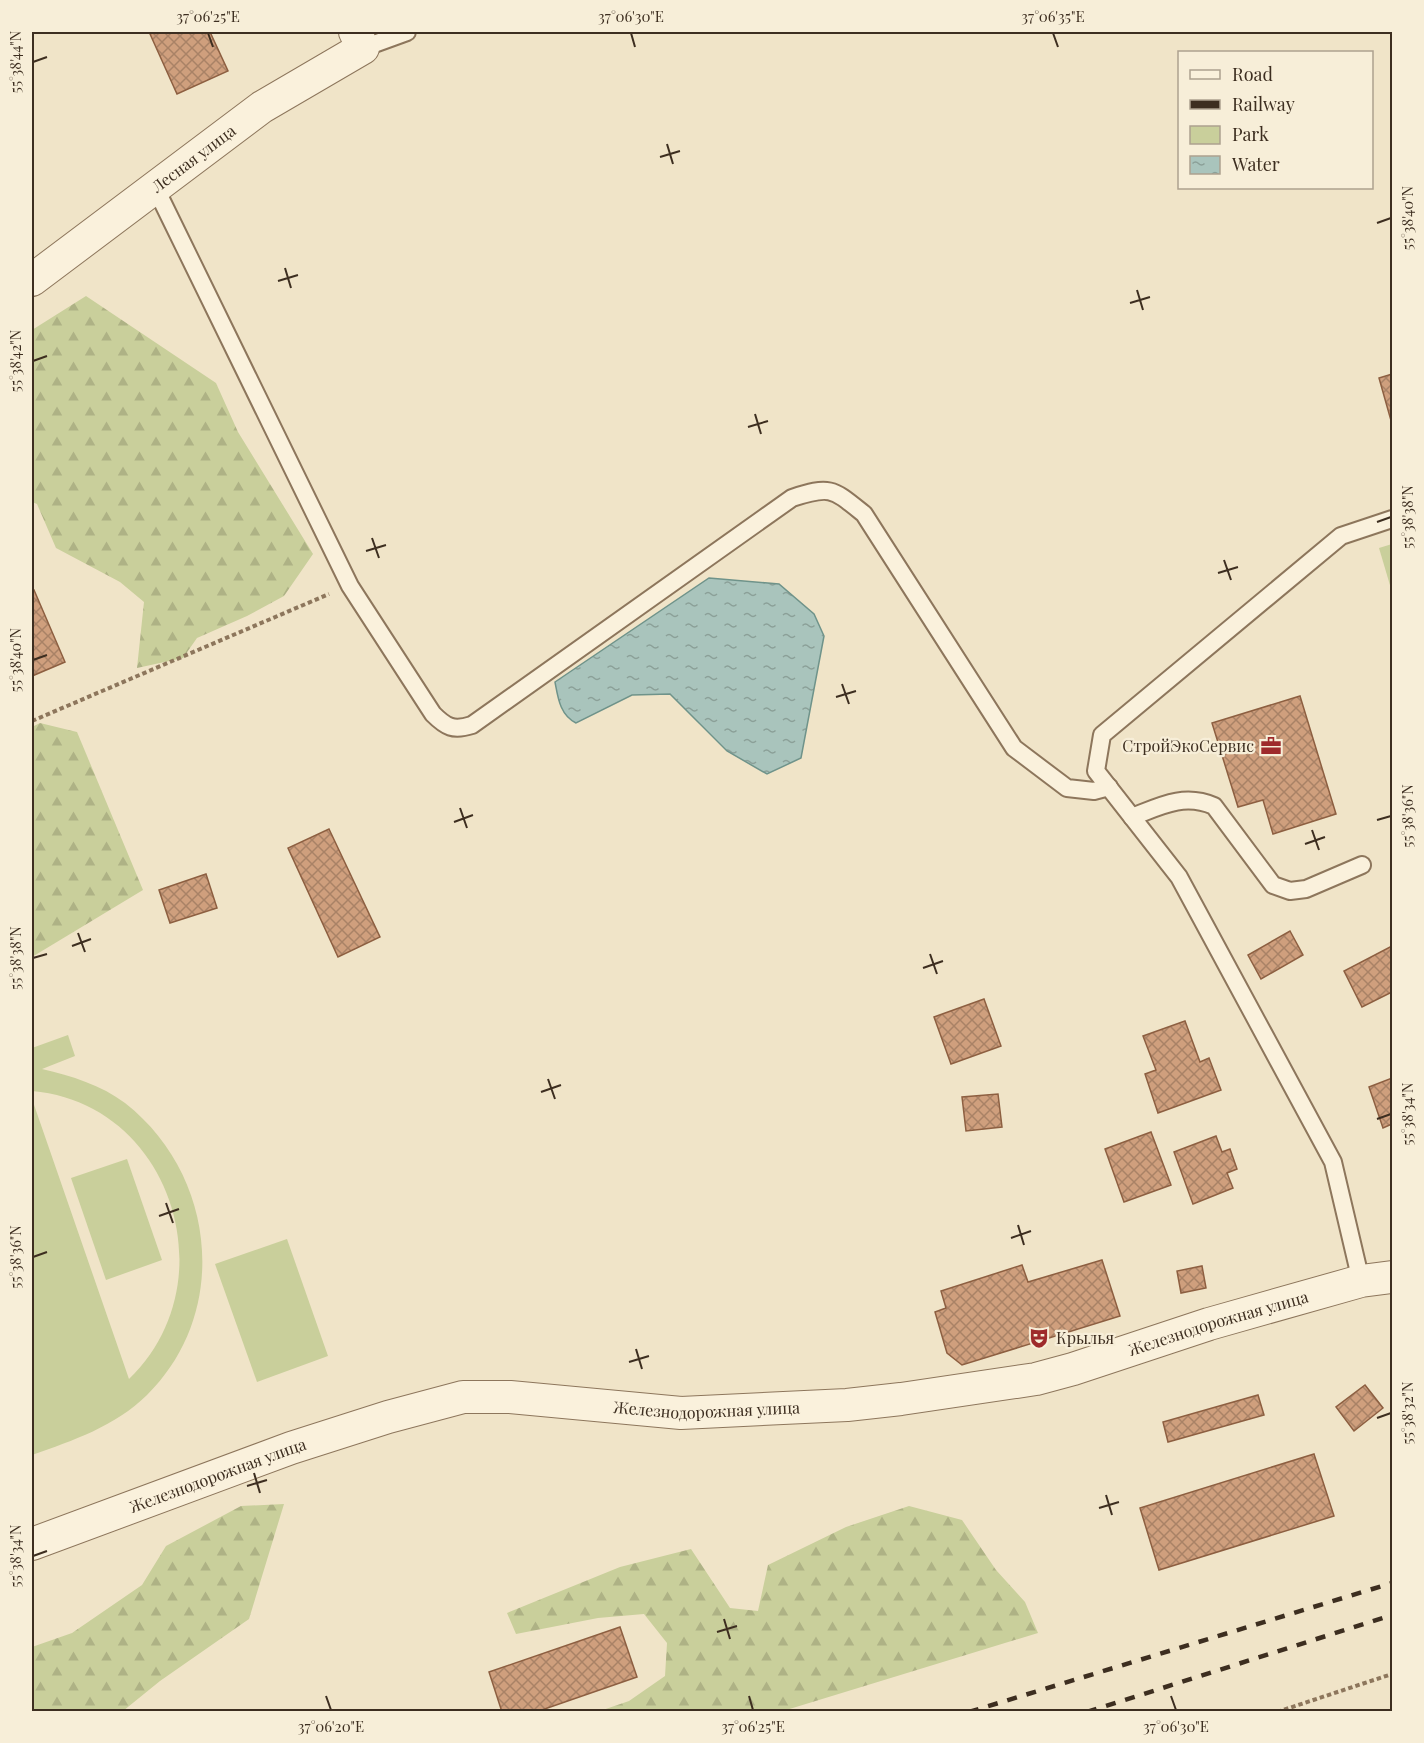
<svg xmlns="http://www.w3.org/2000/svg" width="1424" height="1743" font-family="'Playfair Display',serif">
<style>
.green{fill:#c9cf9b}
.forest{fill:url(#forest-firs)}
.water{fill:url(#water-ripples);stroke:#6f938a;stroke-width:1.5}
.building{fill:url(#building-cross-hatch);stroke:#8d5f41;stroke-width:1.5}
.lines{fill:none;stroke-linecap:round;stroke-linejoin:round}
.lane-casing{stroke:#8d765c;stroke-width:20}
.street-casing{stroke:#8d765c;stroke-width:34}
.path{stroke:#8d765c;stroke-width:4;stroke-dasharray:4.5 3;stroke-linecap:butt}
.lane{stroke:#faf1dc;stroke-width:16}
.street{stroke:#faf1dc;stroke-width:32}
.rail{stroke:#3d2e20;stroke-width:4.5;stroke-dasharray:10 10;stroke-linecap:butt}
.ticks{fill:none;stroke:#3d2e20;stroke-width:2}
.labels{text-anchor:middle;stroke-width:4.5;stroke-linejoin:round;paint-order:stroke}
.street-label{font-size:16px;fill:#3d2e20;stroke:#f7eed8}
.poi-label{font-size:16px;fill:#3d2e20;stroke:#f7eed8;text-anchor:end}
.neatline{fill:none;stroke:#3d2e20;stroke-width:2}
.ticks-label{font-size:15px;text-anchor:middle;fill:#3d2e20}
</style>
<defs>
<pattern id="forest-firs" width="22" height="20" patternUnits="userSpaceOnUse" patternTransform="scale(1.5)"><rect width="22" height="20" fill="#c9cf9b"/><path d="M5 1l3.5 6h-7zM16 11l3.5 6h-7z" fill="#aeb285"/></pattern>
<pattern id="water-ripples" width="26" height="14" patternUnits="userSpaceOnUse" patternTransform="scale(1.5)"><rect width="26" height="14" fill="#a9c4bc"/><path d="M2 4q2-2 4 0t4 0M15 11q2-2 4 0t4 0" fill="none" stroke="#8ba098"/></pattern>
<pattern id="building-cross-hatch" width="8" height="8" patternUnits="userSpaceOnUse" patternTransform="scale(1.5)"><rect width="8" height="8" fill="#cf9f7d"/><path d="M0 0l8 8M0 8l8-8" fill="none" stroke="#a98266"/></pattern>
</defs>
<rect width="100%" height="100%" fill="#f0e4c8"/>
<g class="green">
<path d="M1392,544V592L1379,548Z"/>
<path d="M68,1035L75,1056L42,1069C72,1076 101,1085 125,1103C216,1174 231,1312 147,1395C114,1427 74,1440 32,1455V1099L129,1379C229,1283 172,1103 32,1091V1048Z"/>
<path d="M127,1159L162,1260L106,1280L71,1178Z"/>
<path d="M287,1239L328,1356L257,1382L215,1264Z"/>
</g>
<g class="forest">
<path d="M86,296L216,383L238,432L313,554L284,596L247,616L197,638L183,658L137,668L144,602L120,582L56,548L37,504L32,502V330Z"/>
<path d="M40,723L77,732L143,890L32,957V727Z"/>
<path d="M284,1504L249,1619L160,1681L123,1711H32V1647L72,1633L142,1585L166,1546L241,1506Z"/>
<path d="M909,1506L962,1520L996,1570L1025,1602L1038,1633L783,1711L597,1712L629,1701L665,1676L667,1643L644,1614L598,1618L516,1634L507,1613L620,1567L691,1549L730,1608L758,1611L768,1565L846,1527Z"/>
</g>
<path class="water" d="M709,578L779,584L814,614L824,636L801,758L767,774L727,751L670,694L632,695L576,723C560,715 558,698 555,682Z"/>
<g class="building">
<path d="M155,32H210L228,71L177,94L150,34Z"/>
<path d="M1392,374V424L1379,378Z"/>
<path d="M34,590L65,662L32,676V591Z"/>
<path d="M1300,696L1336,814L1273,834L1263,800L1238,807L1212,723Z"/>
<path d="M329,829L380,937L338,957L288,848Z"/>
<path d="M206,874L217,908L170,923L159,890Z"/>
<path d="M1290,931L1303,955L1261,979L1248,955Z"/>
<path d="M1392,946V992L1362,1007L1344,971Z"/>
<path d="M984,999L1001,1046L951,1064L934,1017Z"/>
<path d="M1185,1021L1200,1062L1209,1058L1221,1090L1158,1113L1145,1074L1156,1070L1143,1036Z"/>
<path d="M1392,1078V1124L1383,1128L1369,1087Z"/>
<path d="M998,1094L1002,1127L966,1131L962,1097Z"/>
<path d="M1151,1132L1171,1185L1124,1202L1105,1149Z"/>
<path d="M1216,1136L1222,1152L1230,1149L1237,1169L1227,1173L1233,1188L1193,1204L1174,1152Z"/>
<path d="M1102,1260L1120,1316L962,1365L947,1353L935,1312L946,1308L941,1291L1022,1265L1028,1282Z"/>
<path d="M1202,1266L1206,1288L1181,1293L1177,1271Z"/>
<path d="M1365,1385L1383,1408L1354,1431L1336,1407Z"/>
<path d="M1258,1395L1264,1415L1168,1442L1163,1422Z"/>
<path d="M1314,1454L1334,1516L1159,1570L1140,1508Z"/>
<path d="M620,1627L637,1677L536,1712H502L489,1672Z"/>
</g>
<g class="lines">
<g class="lane-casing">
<g id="lane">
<path d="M363,48L407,32"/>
<path d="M156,189L350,586L433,714C446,727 453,731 472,725L792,498C831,485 833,489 864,514L1014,748L1067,788L1094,791L1109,787"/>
<path d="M1132,817C1160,806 1184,793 1214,806L1273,885L1290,891L1306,889L1362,865"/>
<path d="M1361,1281L1333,1162L1179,877L1096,771L1102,735L1341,536L1392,519"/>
</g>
</g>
<g class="street-casing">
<g id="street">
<path id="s1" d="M32,280L262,107L363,48L355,32"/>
<path id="s2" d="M32,1544L291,1448L388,1417L463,1397H510L681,1413L847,1405L901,1399L1036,1379L1073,1369L1209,1324L1361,1281L1392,1277"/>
</g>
</g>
<g class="path">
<path d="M32,721L329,594"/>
<path d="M1277,1712L1392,1674"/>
</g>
<use href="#lane" class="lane"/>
<use href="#street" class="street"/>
<g class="rail">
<path d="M969,1712L1392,1583"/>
<path d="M1087,1712L1392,1615"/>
</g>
</g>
<path class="ticks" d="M208,33L213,47M631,33L635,47M1053,33L1058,47M33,62L47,57M667,144L673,164M660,157L680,151M1377,223L1391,218M285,268L291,288M278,281L298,275M1137,290L1143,310M1130,303L1150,297M33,361L47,356M755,414L761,434M748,427L768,421M1377,522L1391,517M372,538L379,558M366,551L386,545M1224,560L1231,580M1218,573L1238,567M33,660L47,655M842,684L849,704M836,697L856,691M460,808L467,828M1377,820L1391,816M454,822L473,815M1312,830L1319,850M1305,844L1325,837M78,933L85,952M72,946L91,939M930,954L937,974M33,958L47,954M923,968L943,961M548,1079L555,1099M541,1092L561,1085M1377,1119L1391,1114M166,1203L173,1223M159,1216L179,1209M1018,1225L1024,1245M1011,1238L1031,1231M33,1257L47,1252M636,1349L642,1369M629,1362L649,1356M1377,1418L1391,1413M254,1473L260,1493M247,1486L267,1480M1106,1495L1112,1515M1099,1508L1119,1502M33,1556L47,1551M724,1619L730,1639M717,1632L737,1626M326,1696L331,1710M749,1696L753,1710M1171,1696L1176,1710"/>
<defs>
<g id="office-bare" transform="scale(1.62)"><path d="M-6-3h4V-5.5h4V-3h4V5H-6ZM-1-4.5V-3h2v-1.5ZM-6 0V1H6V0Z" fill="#9e2a2b" stroke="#f7eed8" stroke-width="2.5" paint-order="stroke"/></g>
<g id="theatre-bare" transform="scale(1.62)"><path d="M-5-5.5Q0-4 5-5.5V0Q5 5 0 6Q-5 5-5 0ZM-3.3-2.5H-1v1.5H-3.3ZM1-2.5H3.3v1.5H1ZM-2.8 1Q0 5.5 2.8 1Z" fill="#9e2a2b" stroke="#f7eed8" stroke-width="2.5" paint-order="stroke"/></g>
</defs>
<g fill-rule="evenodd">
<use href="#office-bare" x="1271" y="746"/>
<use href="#theatre-bare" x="1039" y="1338"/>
</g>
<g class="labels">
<g class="street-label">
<text dy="6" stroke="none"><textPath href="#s1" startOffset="202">Лесная улица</textPath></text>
<text dy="6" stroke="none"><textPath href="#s2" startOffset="1222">Железнодорожная улица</textPath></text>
<text dy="6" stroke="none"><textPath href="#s2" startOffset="700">Железнодорожная улица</textPath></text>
<text dy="6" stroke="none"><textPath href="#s2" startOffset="198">Железнодорожная улица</textPath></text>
</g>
<g class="poi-label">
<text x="1254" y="752">СтройЭкоСервис</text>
<text x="1056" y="1344" text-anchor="start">Крылья</text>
</g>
</g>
<rect width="1424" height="1743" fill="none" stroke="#f7eed8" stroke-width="66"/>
<rect x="1178" y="51" width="195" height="138" fill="#f7eed8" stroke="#ada18e" stroke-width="1.5"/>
<rect x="1190" y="70" width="30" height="9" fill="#faf1dc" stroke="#ada18e" stroke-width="1.5"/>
<text x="1232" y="81" font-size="18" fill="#3d2e20">Road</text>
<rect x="1190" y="100" width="30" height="9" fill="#3d2e20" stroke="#ada18e" stroke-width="1.5"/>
<text x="1232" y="111" font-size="18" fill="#3d2e20">Railway</text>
<rect x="1190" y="126" width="30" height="18" fill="#c9cf9b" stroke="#ada18e" stroke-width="1.5"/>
<text x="1232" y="141" font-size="18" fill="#3d2e20">Park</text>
<rect x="1190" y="156" width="30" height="18" fill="url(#water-ripples)" stroke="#ada18e" stroke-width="1.5"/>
<text x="1232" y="171" font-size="18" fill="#3d2e20">Water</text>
<rect x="33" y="33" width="1358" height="1677" class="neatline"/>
<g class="ticks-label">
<text x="208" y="22">37°06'25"E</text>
<text x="631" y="22">37°06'30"E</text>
<text x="1053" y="22">37°06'35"E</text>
<text transform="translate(16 62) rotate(-90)" y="5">55°38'44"N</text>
<text transform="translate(1408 218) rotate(-90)" y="5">55°38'40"N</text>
<text transform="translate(16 361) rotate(-90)" y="5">55°38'42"N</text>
<text transform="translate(1408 517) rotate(-90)" y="5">55°38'38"N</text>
<text transform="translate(16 660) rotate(-90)" y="5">55°38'40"N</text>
<text transform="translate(1408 816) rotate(-90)" y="5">55°38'36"N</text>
<text transform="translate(16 958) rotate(-90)" y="5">55°38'38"N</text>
<text transform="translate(1408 1114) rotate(-90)" y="5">55°38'34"N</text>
<text transform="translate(16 1257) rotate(-90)" y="5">55°38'36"N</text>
<text transform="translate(1408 1413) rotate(-90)" y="5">55°38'32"N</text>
<text transform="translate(16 1556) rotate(-90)" y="5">55°38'34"N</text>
<text x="331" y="1732">37°06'20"E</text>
<text x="753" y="1732">37°06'25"E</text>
<text x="1176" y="1732">37°06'30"E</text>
</g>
</svg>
